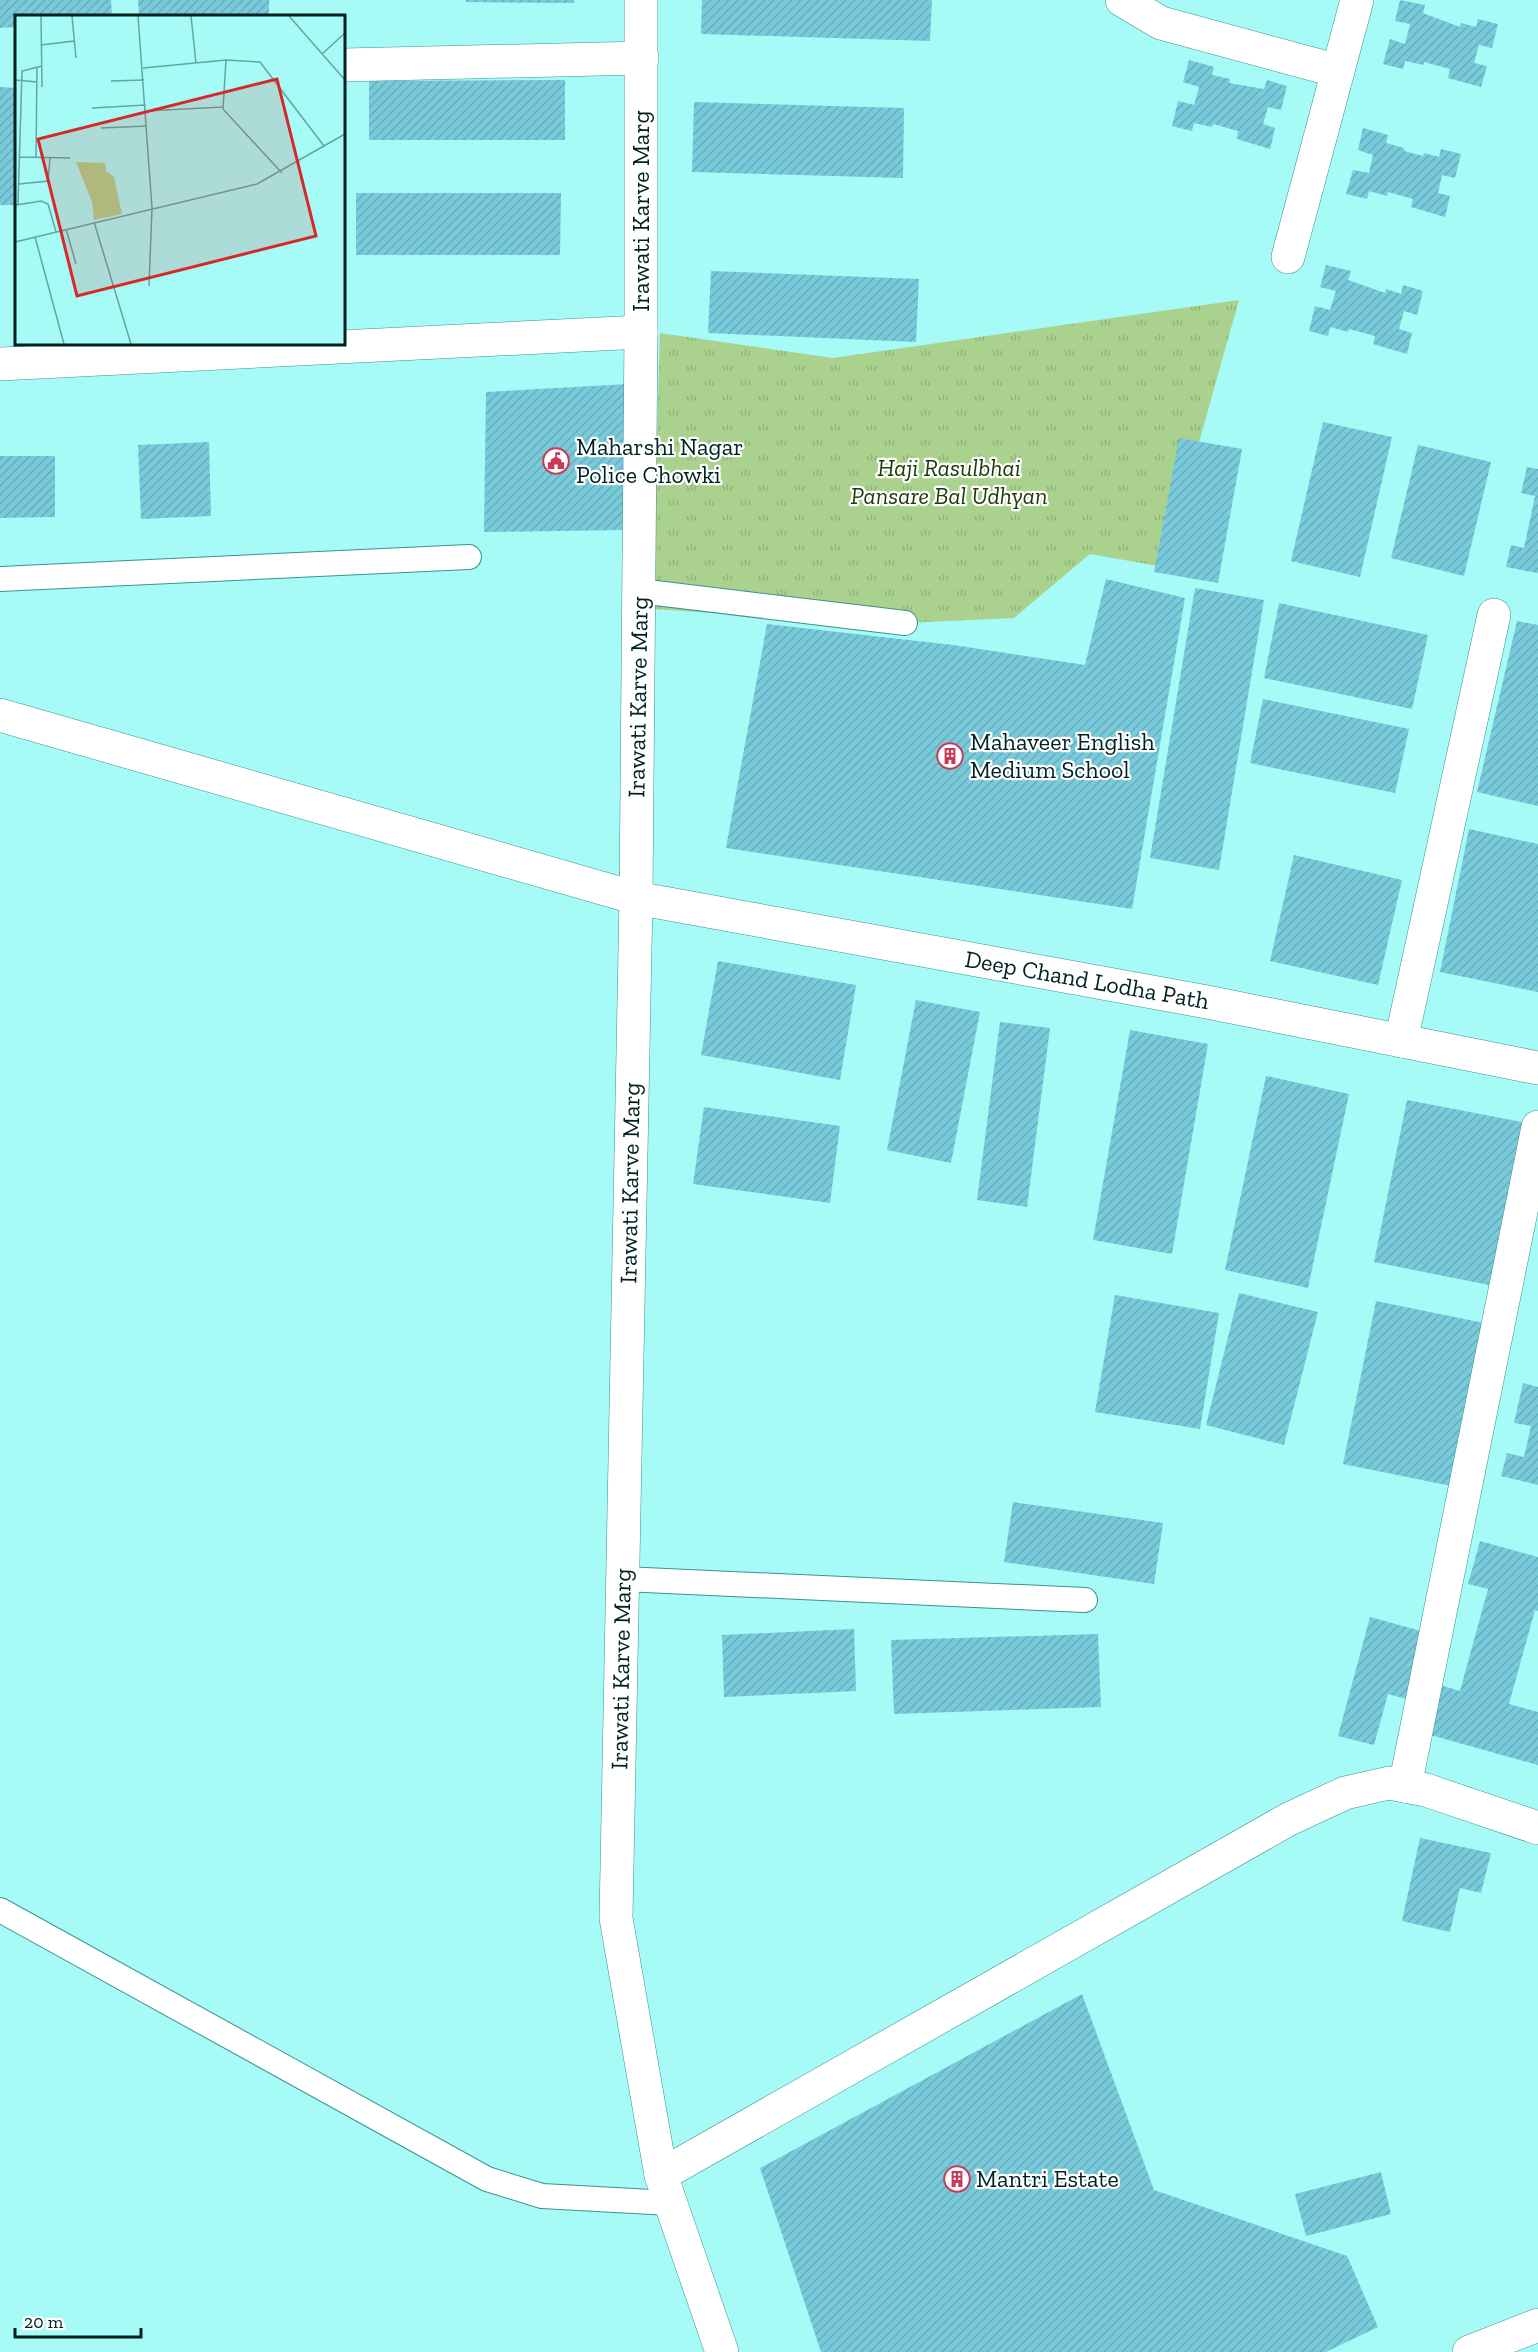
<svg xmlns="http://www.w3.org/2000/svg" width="1538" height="2352" font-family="'Zilla Slab',serif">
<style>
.grass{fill:url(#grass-tufts)}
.building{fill:url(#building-hatch)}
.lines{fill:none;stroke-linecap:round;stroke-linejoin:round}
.service-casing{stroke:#3b928f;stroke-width:26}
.minor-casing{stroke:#3b928f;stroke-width:34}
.secondary-casing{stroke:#3b928f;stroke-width:34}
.service{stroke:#fff;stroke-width:24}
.minor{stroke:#fff;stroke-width:33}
.secondary{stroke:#fff;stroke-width:33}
.labels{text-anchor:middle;stroke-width:4.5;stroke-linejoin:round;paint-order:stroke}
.street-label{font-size:24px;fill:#002120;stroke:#fff}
.poi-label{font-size:24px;fill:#002120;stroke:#fff;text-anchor:start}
.park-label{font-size:24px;font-style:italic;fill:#213a08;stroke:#fff}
.inset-road{fill:none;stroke:#64a4a1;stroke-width:1.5}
.view{fill:#d62828;fill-opacity:0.15;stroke:#d62828;stroke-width:3}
.inset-edge{fill:none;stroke:#002120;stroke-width:3}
</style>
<defs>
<pattern id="grass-tufts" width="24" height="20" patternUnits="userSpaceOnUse" patternTransform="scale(1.5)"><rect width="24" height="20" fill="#aad28e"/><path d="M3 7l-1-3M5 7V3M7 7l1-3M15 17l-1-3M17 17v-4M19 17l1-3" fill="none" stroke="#90b47a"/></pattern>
<pattern id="building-hatch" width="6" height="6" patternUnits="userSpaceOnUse" patternTransform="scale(1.5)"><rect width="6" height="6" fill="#79cadb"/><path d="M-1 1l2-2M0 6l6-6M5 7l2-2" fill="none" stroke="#67adbc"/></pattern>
</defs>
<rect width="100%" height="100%" fill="#a6fbf7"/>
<path class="grass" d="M1239,300L1164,567L1090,554L1014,618L885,624L652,609L660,333L833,358Z"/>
<g class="building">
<path d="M0,0H111L112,16H16V27L0,28Z"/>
<path d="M138,0H269V16H139Z"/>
<path d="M466,0H574V3L466,2Z"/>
<path d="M702,0H932L930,41L701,34Z"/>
<path d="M1400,0L1425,5L1423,13L1460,27L1461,23L1476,27L1478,19L1498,24L1492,48L1479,45L1474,63L1487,66L1481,87L1448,78L1450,69L1424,62V65L1405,61L1403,69L1383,64L1390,39L1405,44L1410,24L1395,21Z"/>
<path d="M1189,60L1214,67L1212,75L1230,79L1229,83L1264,89L1267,80L1287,86L1281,110L1268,107L1263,124L1275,128L1270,149L1237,139L1238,131L1213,124L1212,127L1194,123L1192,131L1172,126L1178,101L1194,105L1199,87L1183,82Z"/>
<path d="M565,80V140H369V81Z"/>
<path d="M0,87L16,88V205H0Z"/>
<path d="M694,102L904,108L903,178L692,172Z"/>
<path d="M1363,128L1388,135L1386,143L1404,148V151L1423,156L1424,153L1439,157L1441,149L1461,154L1455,178L1442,175L1438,193L1450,196L1445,217L1411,207L1413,199L1388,192L1387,196L1369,191L1367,199L1346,194L1353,170L1369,173L1373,155L1358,150Z"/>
<path d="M356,193H561L560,255H356Z"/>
<path d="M1326,265L1351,271L1348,280L1385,293L1386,289L1401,294L1403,285L1423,291L1417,315L1404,311L1399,329L1412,333L1407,354L1373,344L1375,336L1349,329L1348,332L1330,327L1328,336L1309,331L1315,306L1330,310L1336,291L1320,287Z"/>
<path d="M711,271L919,279L916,342L708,333Z"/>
<path d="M628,384L625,530L484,532L486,392Z"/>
<path d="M1323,422L1392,437L1360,577L1291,561Z"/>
<path d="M1179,438L1242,449L1218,583L1154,572Z"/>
<path d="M209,442L211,516L141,519L138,445Z"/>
<path d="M1418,445L1491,462L1464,576L1391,558Z"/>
<path d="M0,456H55V517L0,518Z"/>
<path d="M1527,467L1538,469V573L1506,567L1511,545L1524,548L1535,496L1521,493Z"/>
<path d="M1106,579L1185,598L1132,909L726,848L767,624L953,645L1085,665Z"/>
<path d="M1195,588L1264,600L1219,870L1150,858Z"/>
<path d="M1279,603L1428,635L1412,709L1264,678Z"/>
<path d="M1517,621L1538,625V806L1477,792Z"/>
<path d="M1263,699L1409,729L1395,793L1250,763Z"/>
<path d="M1469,829L1538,844V992L1440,972Z"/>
<path d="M1294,855L1402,880L1378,985L1270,961Z"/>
<path d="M718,961L856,985L840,1080L701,1055Z"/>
<path d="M916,1000L980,1012L951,1163L887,1150Z"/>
<path d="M1000,1022L1050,1028L1027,1207L977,1200Z"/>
<path d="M1130,1030L1208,1044L1172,1254L1093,1240Z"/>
<path d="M1266,1076L1349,1094L1308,1288L1225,1270Z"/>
<path d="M1407,1100L1527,1123L1494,1286L1374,1262Z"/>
<path d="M704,1107L840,1126L830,1203L693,1184Z"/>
<path d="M1239,1293L1318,1312L1284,1445L1206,1425Z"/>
<path d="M1115,1295L1219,1313L1200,1429L1095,1412Z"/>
<path d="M1376,1301L1484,1323L1451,1486L1343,1464Z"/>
<path d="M1523,1383L1538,1387V1485L1501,1476L1507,1453L1524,1457L1531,1426L1514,1423Z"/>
<path d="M1013,1502L1163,1523L1154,1584L1004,1562Z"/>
<path d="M1480,1541L1538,1557V1611L1535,1610L1509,1704L1538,1712V1765L1427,1734L1440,1685L1460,1691L1488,1589L1468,1584Z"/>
<path d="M1370,1617L1432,1634L1414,1701L1388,1694L1374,1745L1338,1736Z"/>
<path d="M854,1629L856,1691L724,1697L722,1635Z"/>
<path d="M1098,1634L1101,1707L894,1714L891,1640Z"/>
<path d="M1420,1838L1491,1853L1481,1893L1460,1888L1450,1932L1402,1921Z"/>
<path d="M1082,1994L1154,2190L1347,2256L1378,2327L1326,2352H821L760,2168Z"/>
<path d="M1381,2172L1391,2214L1306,2236L1295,2194Z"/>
</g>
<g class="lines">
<g class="service-casing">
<g id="service">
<path d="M0,579L469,557"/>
<path d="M639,591L905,623"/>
<path d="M623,1579L1085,1600"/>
<path d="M0,1910L487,2179L542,2196L670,2203"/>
</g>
</g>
<g class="minor-casing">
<g id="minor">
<path d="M1122,0L1161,23L1338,71"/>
<path d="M344,65L642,58"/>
<path d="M1288,257L1357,0"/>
<path d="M0,364L641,332"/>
<path d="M0,715L636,898L1207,1002L1538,1068"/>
<path d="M1401,1041L1494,615"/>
<path d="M1405,1786L1538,1127"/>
<path d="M661,2175L1289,1819L1345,1793L1389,1783L1426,1790L1538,1828"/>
<path d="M1469,2352L1538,2325"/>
</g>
</g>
<g class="secondary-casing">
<path id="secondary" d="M641,0V332L636,898L616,1918L661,2175L722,2352"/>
</g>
<use href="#service" class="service"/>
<use href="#minor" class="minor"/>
<use href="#secondary" class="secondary"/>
</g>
<defs>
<g id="civic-ring" transform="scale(1.35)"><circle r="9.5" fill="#fff" stroke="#c93958" stroke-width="1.5"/><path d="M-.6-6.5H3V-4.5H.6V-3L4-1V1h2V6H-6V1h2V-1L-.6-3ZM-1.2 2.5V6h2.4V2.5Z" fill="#c93958"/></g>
<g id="building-ring" transform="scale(1.35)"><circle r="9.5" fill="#fff" stroke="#c93958" stroke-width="1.5"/><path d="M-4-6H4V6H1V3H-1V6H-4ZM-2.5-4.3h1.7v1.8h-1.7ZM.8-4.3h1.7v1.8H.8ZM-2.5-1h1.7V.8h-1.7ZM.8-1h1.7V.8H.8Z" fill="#c93958"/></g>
</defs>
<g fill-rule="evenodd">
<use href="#civic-ring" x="556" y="461"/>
<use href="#building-ring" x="950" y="756"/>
<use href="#building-ring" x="957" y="2179"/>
</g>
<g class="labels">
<g class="street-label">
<text transform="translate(641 211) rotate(-90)" y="8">Irawati Karve Marg</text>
<text transform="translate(638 697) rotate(-89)" y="8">Irawati Karve Marg</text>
<text transform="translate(1087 980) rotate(10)" y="8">Deep Chand Lodha Path</text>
<text transform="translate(630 1183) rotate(-89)" y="8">Irawati Karve Marg</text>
<text transform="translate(621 1669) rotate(-89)" y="8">Irawati Karve Marg</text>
</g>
<g class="poi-label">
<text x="576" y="455">Maharshi Nagar<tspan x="576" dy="28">Police Chowki</tspan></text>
<text x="970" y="750">Mahaveer English<tspan x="970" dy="28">Medium School</tspan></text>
<text x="976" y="2187">Mantri Estate</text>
</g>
<g class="park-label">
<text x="949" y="476">Haji Rasulbhai<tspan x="949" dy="28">Pansare Bal Udhyan</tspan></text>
</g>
</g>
<g transform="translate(15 15)">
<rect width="330" height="330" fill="#a6fbf7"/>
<path d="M61,147L90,148L91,156L99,162L107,199L79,205L77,187Z" fill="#aad28e"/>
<path class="inset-road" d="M26,1L27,72M57,1L61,43M123,1L137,193L134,271M176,1L181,48M274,1L330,65M26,30L59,26M307,39L330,18M211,45L208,94L267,158M128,53L211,45L245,47L309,131M0,65L22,67M96,66L129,65M77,93L131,90M131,96L208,92M86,113L132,111M4,142L55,143M21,142L22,52M4,169L33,166L35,143M3,189L7,56L27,51M1,190L26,186L33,189L41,217M79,207L116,329M51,214L61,249M20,222L49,329M0,227L242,169L330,119"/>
<path class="view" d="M262,64L301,221L62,281L23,124Z"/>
<rect width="330" height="330" class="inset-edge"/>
</g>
<path d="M15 2328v9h126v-9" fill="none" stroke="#002120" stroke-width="3"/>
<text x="24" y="2328" font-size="18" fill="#002120" stroke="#ffffff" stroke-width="4.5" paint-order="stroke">20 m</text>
</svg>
